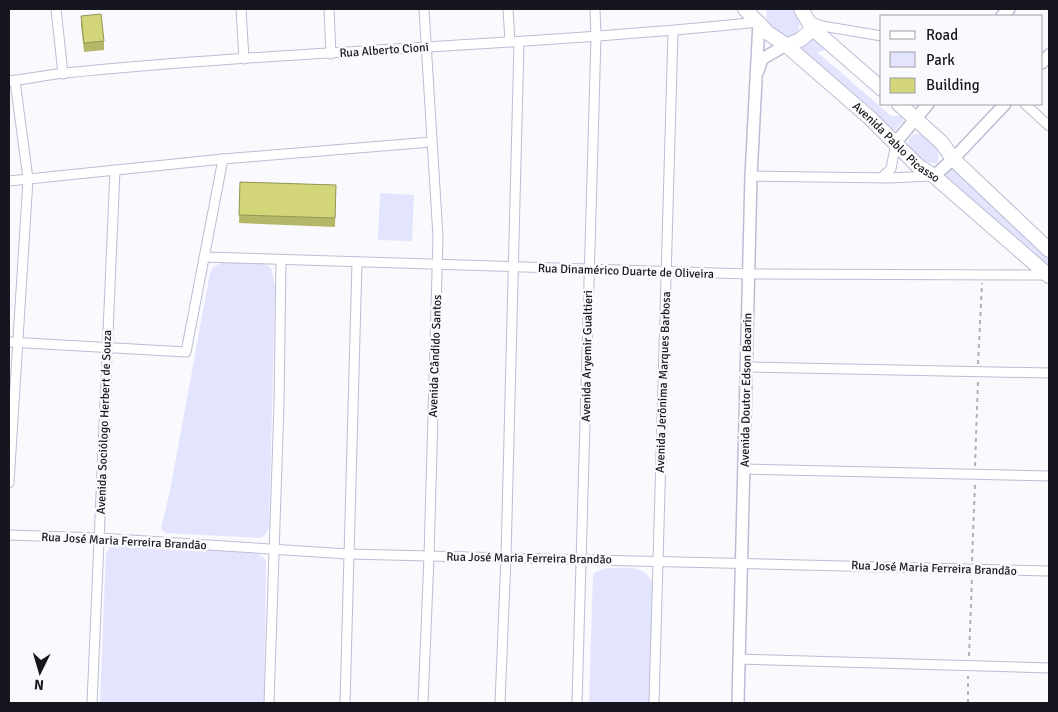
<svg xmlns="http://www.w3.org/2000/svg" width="1058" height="712" font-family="Signika,sans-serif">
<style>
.green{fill:#e3e4fd}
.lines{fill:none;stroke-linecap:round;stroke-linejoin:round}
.minor-casing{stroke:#bcbdd4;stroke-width:11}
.tertiary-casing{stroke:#bcbdd4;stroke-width:14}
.primary-casing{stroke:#bcbdd4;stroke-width:16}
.path{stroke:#b0b0b6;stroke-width:2;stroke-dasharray:4 4;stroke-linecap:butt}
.minor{stroke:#fff;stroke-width:9}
.tertiary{stroke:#fff;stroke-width:11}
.primary{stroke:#fff;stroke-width:14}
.wall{fill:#b5b768}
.building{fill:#d3d579;stroke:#949555}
.labels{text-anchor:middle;stroke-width:5;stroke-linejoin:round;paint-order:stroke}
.street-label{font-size:12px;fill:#16161e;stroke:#f9f9fe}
</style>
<rect width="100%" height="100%" fill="#f9f9fe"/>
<g class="green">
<path d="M767,9H795C801,18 801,25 796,35C779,43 763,26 767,9Z"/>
<path d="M812,36L826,50L817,52L891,116H903V121L893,132L876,113L801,48L809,41Z"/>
<path d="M915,134C930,134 943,148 937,163C924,166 895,144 915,134Z"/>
<path d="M951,165L1049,258V269L941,174Z"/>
<path d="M380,193L414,195L412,241L378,240Z"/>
<path d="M223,262L265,263L271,268L275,286L269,528L266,534L261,538L166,533L161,529L170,491L210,273L213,267Z"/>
<path d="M117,544L257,553L266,560L264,703H100L106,553L111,546Z"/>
<path d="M606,568C622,568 646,564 652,583L650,703H589L593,577L594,573Z"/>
</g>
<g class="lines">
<g class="minor-casing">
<g id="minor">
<path d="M56,9L63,74"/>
<path d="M241,9L244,59"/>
<path d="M329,9L331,54"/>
<path d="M508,9L510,42"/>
<path d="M807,20L822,26L882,36"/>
<path d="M9,81C28,79 46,75 65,73C296,50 528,46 759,22"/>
<path d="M1025,104L1049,126"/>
<path d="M751,176L889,178L932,176"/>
<path d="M882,177L891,169L896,142"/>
<path d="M9,181L223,159L431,142"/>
<path d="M204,257L748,274L1048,275"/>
<path d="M9,342L186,352L223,159"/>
<path d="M746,367L1049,373"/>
<path d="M744,469L1049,476"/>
<path d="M9,483L28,179L15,81"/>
<path d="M9,535L99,538L348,554L1049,571"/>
<path d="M739,659L1049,668"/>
<path d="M92,703L115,170"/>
<path d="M269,703L279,404L281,260"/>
<path d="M345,703L357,262"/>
<path d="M423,703L429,556L438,237L424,9"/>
<path d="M500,703L506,557L519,42"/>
<path d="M577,703L596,37L595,9"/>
<path d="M654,703L673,31"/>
</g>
</g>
<g class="tertiary-casing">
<g id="tertiary">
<path d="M1002,16L1009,9"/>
<path d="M1042,63L1049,55"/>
<path d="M758,71L762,59L786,45"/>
<path d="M896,142L928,104"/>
<path d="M934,176L953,159L1005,104"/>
<path d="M738,703L751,176L759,22"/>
</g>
</g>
<g class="primary-casing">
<g id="primary">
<path id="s1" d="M745,9L768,33L786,45L870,118L918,166L934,176L1049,276"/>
<path d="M801,9L812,28L882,89"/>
<path d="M786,45C798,42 805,38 812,28"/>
<path d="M899,104L942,143L953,159L1049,250"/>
</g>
</g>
<g class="path">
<path d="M978,364L982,283"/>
<path d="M975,466L978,381"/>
<path d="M972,561L975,483"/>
<path d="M969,656L972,578"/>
<path d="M968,703V676"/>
</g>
<use href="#minor" class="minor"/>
<use href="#tertiary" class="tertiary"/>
<use href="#primary" class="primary"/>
</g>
<g class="wall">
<path d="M81,16L104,41V50L84,52L81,25Z"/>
<path d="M240,182L336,185L335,227L239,223Z"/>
</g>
<g class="building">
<path d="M101,14L104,41L84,43L81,16Z"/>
<path d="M240,182L336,185L335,218L239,215Z"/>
</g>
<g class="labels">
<g class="street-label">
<text transform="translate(384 50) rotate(-4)" y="4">Rua Alberto Cioni</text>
<text dy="4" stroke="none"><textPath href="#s1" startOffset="202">Avenida Pablo Picasso</textPath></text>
<text transform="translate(626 271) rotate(2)" y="4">Rua Dinamérico Duarte de Oliveira</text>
<text transform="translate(435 356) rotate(-88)" y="4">Avenida Cândido Santos</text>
<text transform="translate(587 356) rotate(-89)" y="4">Avenida Aryemir Gualtieri</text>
<text transform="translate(663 382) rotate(-88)" y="4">Avenida Jerônima Marques Barbosa</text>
<text transform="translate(746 390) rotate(-89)" y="4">Avenida Doutor Edson Bacarin</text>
<text transform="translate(104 422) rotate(-88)" y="4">Avenida Sociólogo Herbert de Souza</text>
<text transform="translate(124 541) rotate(3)" y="4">Rua José Maria Ferreira Brandão</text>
<text transform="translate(529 558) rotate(1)" y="4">Rua José Maria Ferreira Brandão</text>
<text transform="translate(934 568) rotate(2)" y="4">Rua José Maria Ferreira Brandão</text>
</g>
</g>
<rect width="1058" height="712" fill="none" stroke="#16161e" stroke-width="20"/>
<rect x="880" y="15" width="162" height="90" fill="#f9f9fe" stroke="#9e9ea4"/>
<rect x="890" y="31" width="25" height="8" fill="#ffffff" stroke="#9e9ea4"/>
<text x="926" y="40" font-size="15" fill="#16161e">Road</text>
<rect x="890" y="52" width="25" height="15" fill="#e3e4fd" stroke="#9e9ea4"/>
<text x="926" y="65" font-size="15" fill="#16161e">Park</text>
<rect x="890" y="78" width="25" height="15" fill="#d3d579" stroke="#9e9ea4"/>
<text x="926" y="90" font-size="15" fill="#16161e">Building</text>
<g transform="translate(40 672) rotate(185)" stroke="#f9f9fe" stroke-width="4" paint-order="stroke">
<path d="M0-4L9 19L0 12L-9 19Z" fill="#16161e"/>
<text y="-8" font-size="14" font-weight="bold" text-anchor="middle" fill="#16161e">N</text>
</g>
</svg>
